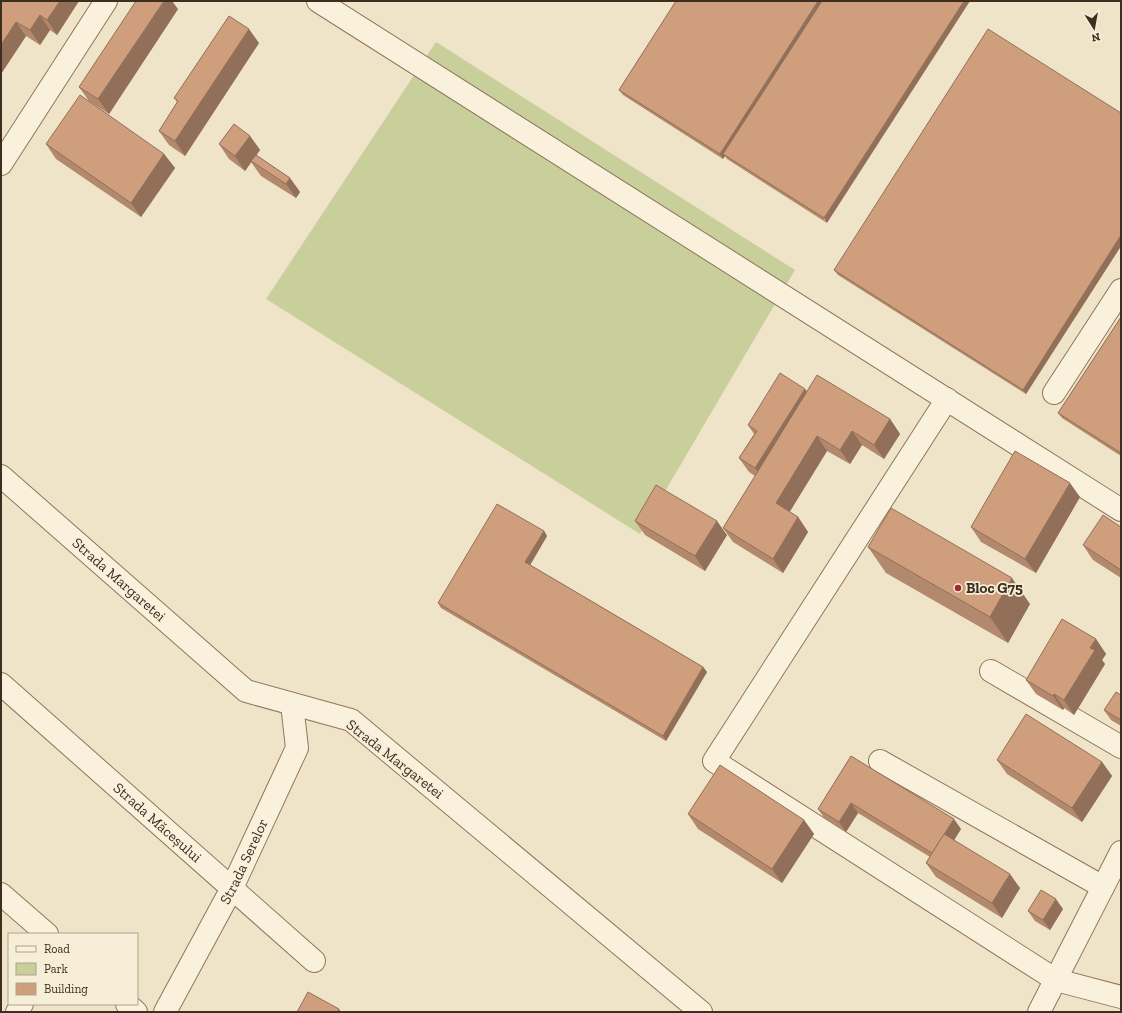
<svg xmlns="http://www.w3.org/2000/svg" width="1122" height="1013" font-family="'Zilla Slab',serif">
<style>
.green{fill:#c9cf9b}
.lines{fill:none;stroke-linecap:round;stroke-linejoin:round}
.minor-casing{stroke:#8d765c;stroke-width:24}
.minor{stroke:#faf1dc;stroke-width:22}
.wall{fill:#b2896c}
.shaded-wall{fill:#916f58}
.building{fill:#cf9f7d;stroke:#916f58}
.poi-dot{fill:#9e2a2b;stroke:#f7eed8;stroke-width:1.5}
.labels{text-anchor:middle;stroke-width:3.5;stroke-linejoin:round;paint-order:stroke}
.street-label{font-size:15px;fill:#3d2e20;stroke:#f7eed8}
.poi-label{font-size:15px;font-weight:bold;fill:#3d2e20;stroke:#f7eed8;text-anchor:start}
</style>
<rect width="100%" height="100%" fill="#f0e4c8"/>
<path class="green" d="M436,42L795,270L640,534L266,299Z"/>
<g class="lines">
<g class="minor-casing">
<g id="minor">
<path d="M318,1L1121,510"/>
<path d="M1,164L106,1"/>
<path d="M1054,393L1121,290"/>
<path d="M947,399L714,761L1056,980L1121,997"/>
<path id="s1" d="M1,476L246,691L351,720L701,1012"/>
<path d="M991,671L1121,747"/>
<path id="s2" d="M1,684L314,961"/>
<path d="M880,761L1103,887"/>
<path d="M1,894L47,934"/>
<path d="M127,1004L136,1012"/>
<path d="M17,1012L22,1004"/>
<path id="s3" d="M165,1012L232,888L297,748L292,704"/>
<path d="M1039,1012L1121,852"/>
</g>
</g>
<use href="#minor" class="minor"/>
</g>
<g class="wall">
<path d="M1,1H79L57,35L50,30L40,45L26,36L1,74Z"/>
<path d="M676,1L827,223L727,159L725,156L723,159L623,95L619,90Z"/>
<path d="M178,9L109,114L89,101L79,87Z"/>
<path d="M259,43L185,156L169,145L159,131L177,102L174,98Z"/>
<path d="M1121,113V246L1026,394L838,275L834,270Z"/>
<path d="M250,136L260,150L256,155L290,178L300,192L296,198L261,176L251,162L245,171L229,159L219,144Z"/>
<path d="M46,144L164,154L175,168L141,217L56,159Z"/>
<path d="M1121,317V456L1062,418L1058,413Z"/>
<path d="M805,389L807,392L890,419L900,434L884,459L862,445L850,464L827,451L789,512L798,517L808,532L783,573L733,542L723,528L755,476L749,472L739,458L754,434L748,425Z"/>
<path d="M1080,497L1036,573L981,542L971,527Z"/>
<path d="M635,521L727,535L705,571L645,535Z"/>
<path d="M1121,527V578L1093,560L1083,545Z"/>
<path d="M544,531L547,536L530,565L703,667L707,672L666,741L441,608L438,603Z"/>
<path d="M868,547L1030,604L1008,643L886,573Z"/>
<path d="M1096,639L1106,654L1102,660L1105,664L1074,715L1064,708L1063,710L1036,694L1026,680Z"/>
<path d="M1121,695V726L1111,720L1104,710Z"/>
<path d="M851,756L961,829L954,840L1020,888L1002,918L936,877L926,863L930,857L858,813L846,832L825,819L818,809Z"/>
<path d="M997,760L1102,762L1112,776L1082,822L1007,774Z"/>
<path d="M688,814L804,820L814,834L782,883L698,829Z"/>
<path d="M1063,909L1050,930L1035,921L1028,911Z"/>
</g>
<g class="shaded-wall">
<path d="M60,1H79L57,35L47,20Z"/>
<path d="M164,1H172L178,9L109,114L98,99Z"/>
<path d="M818,1H824L723,154L725,156L723,159L720,154Z"/>
<path d="M964,1H970L827,223L824,218Z"/>
<path d="M40,15L50,30L40,45L30,30Z"/>
<path d="M16,22L26,36L1,74V45Z"/>
<path d="M249,29L259,43L185,156L175,141Z"/>
<path d="M250,136L260,150L245,171L235,156Z"/>
<path d="M164,154L175,168L141,217L131,203Z"/>
<path d="M290,178L300,192L296,198L286,184Z"/>
<path d="M1121,235V246L1026,394L1023,390Z"/>
<path d="M805,389L815,403L765,482L755,468Z"/>
<path d="M890,419L900,434L884,459L874,445Z"/>
<path d="M852,431L862,445L850,464L840,450Z"/>
<path d="M817,436L827,451L786,518L776,503Z"/>
<path d="M1070,483L1080,497L1036,573L1025,559Z"/>
<path d="M798,517L808,532L783,573L773,559Z"/>
<path d="M717,521L727,535L705,571L695,556Z"/>
<path d="M544,531L547,536L529,567L525,562Z"/>
<path d="M1012,578L1030,604L1008,643L990,617Z"/>
<path d="M1096,639L1106,654L1102,660L1105,664L1074,715L1064,700L1090,648Z"/>
<path d="M703,667L707,672L666,741L663,736Z"/>
<path d="M1054,694L1064,708L1063,710L1053,696Z"/>
<path d="M1102,762L1112,776L1082,822L1072,808Z"/>
<path d="M851,803L858,813L846,832L839,822Z"/>
<path d="M954,819L961,829L940,863L933,853Z"/>
<path d="M804,820L814,834L782,883L772,869Z"/>
<path d="M1010,874L1020,888L1002,918L992,903Z"/>
<path d="M1056,899L1063,909L1050,930L1043,920Z"/>
<path d="M339,1009L341,1012H337Z"/>
</g>
<g class="building">
<path d="M1,1H60L47,20L40,15L30,30L16,22L1,45Z"/>
<path d="M136,1H164L98,99L79,87Z"/>
<path d="M676,1H818L720,154L619,90Z"/>
<path d="M822,1H964L824,218L723,154Z"/>
<path d="M229,16L249,29L175,141L159,131L178,101L174,98Z"/>
<path d="M988,29L1121,113V235L1023,390L834,270Z"/>
<path d="M80,95L164,154L131,203L46,144Z"/>
<path d="M234,124L250,136L235,156L219,144Z"/>
<path d="M256,155L290,178L286,184L251,161Z"/>
<path d="M1121,317V453L1058,413Z"/>
<path d="M780,373L805,389L755,468L739,458L757,431L748,425Z"/>
<path d="M817,375L890,419L874,445L852,431L840,450L817,436L776,503L798,517L773,559L723,528Z"/>
<path d="M1015,451L1070,483L1025,559L971,527Z"/>
<path d="M656,485L717,521L695,556L635,521Z"/>
<path d="M497,504L544,531L525,562L703,667L663,736L438,603Z"/>
<path d="M891,508L1012,578L990,617L868,547Z"/>
<path d="M1103,515L1121,527V570L1083,545Z"/>
<path d="M1062,619L1096,639L1090,648L1095,650L1064,700L1054,694L1053,696L1026,680Z"/>
<path d="M1116,692L1121,695V720L1104,710Z"/>
<path d="M1026,714L1102,762L1072,808L997,760Z"/>
<path d="M851,756L954,819L932,853L851,803L839,822L818,809Z"/>
<path d="M720,765L804,820L772,869L688,814Z"/>
<path d="M944,834L1010,874L992,903L926,863Z"/>
<path d="M1041,890L1056,899L1043,920L1028,911Z"/>
<path d="M308,992L339,1009L337,1012H297Z"/>
</g>
<circle class="poi-dot" cx="958" cy="588" r="4"/>
<g class="labels">
<g class="street-label">
<text dy="5" stroke="none"><textPath href="#s1" startOffset="157">Strada Margaretei</textPath></text>
<text transform="translate(395 759) rotate(38)" y="5">Strada Margaretei</text>
<text dy="5" stroke="none"><textPath href="#s2" startOffset="209">Strada Măceșului</textPath></text>
<text dy="5" stroke="none"><textPath href="#s3" startOffset="170">Strada Serelor</textPath></text>
</g>
<g class="poi-label">
<text x="966" y="593">Bloc G75</text>
</g>
</g>
<rect width="1122" height="1013" fill="none" stroke="#3d2e20" stroke-width="4"/>
<rect x="8" y="933" width="130" height="72" fill="#f7eed8" stroke="#ada18e"/>
<rect x="16" y="946" width="20" height="6" fill="#faf1dc" stroke="#ada18e"/>
<text x="44" y="953" font-size="12" fill="#3d2e20">Road</text>
<rect x="16" y="963" width="20" height="12" fill="#c9cf9b" stroke="#ada18e"/>
<text x="44" y="973" font-size="12" fill="#3d2e20">Park</text>
<rect x="16" y="983" width="20" height="12" fill="#cf9f7d" stroke="#ada18e"/>
<text x="44" y="993" font-size="12" fill="#3d2e20">Building</text>
<g transform="translate(1094 28) rotate(169)" stroke="#f7eed8" stroke-width="3" paint-order="stroke">
<path d="M0-3L7 15L0 10L-7 15Z" fill="#3d2e20"/>
<text y="-6" font-size="11" font-weight="bold" text-anchor="middle" fill="#3d2e20">N</text>
</g>
</svg>
